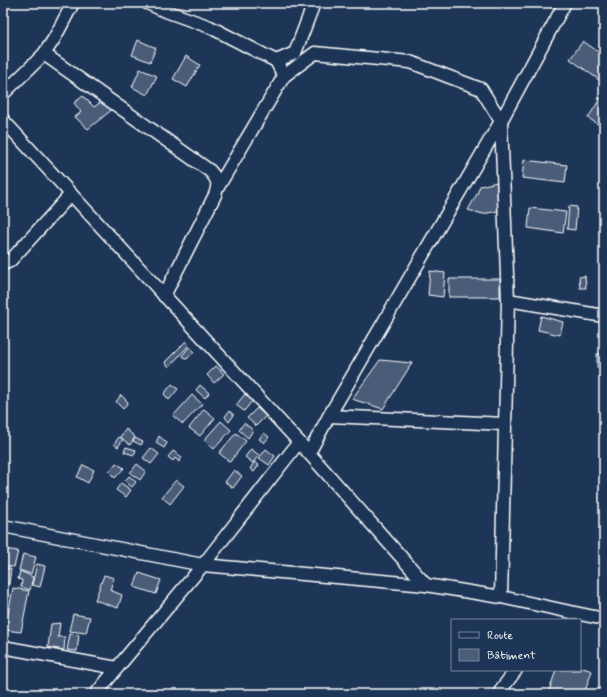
<svg xmlns="http://www.w3.org/2000/svg" width="607" height="697" font-family="Mynerve,sans-serif">
<style>
.building{fill:#4a5d79;stroke:#fff}
.lines{fill:none;stroke-linecap:round;stroke-linejoin:round}
.street-casing{stroke:#fff;stroke-width:15}
.street{stroke:#1d3557;stroke-width:12}
</style>
<rect width="100%" height="100%" fill="#1d3557"/>
<filter id="ink" filterUnits="userSpaceOnUse"><feTurbulence type="fractalNoise" baseFrequency=".025" numOctaves="2"/><feDisplacementMap in="SourceGraphic" scale="8" xChannelSelector="R" yChannelSelector="G"/><feConvolveMatrix kernelMatrix="1 2 1 2 8 2 1 2 1" color-interpolation-filters="sRGB"/></filter>
<g filter="url(#ink)">
<g class="building">
<path d="M286,3H299L296,9L285,5Z"/>
<path d="M138,40L156,48L150,62L132,55Z"/>
<path d="M583,41L604,56V80L602,82L570,59Z"/>
<path d="M186,56L200,65L187,87L173,79Z"/>
<path d="M140,69L157,76L147,95L132,87Z"/>
<path d="M83,96L94,107L105,99L114,108L88,129L75,117L81,112L74,103Z"/>
<path d="M601,97L604,99V128L588,118Z"/>
<path d="M524,160L567,165L565,183L522,178Z"/>
<path d="M497,182L498,211L483,214L468,210L477,194L480,186Z"/>
<path d="M569,206L577,207L575,230L567,229Z"/>
<path d="M530,208L566,212L563,233L528,228Z"/>
<path d="M430,271L445,273L443,297L428,295Z"/>
<path d="M585,276L586,288H580L579,277Z"/>
<rect x="449" y="279" width="51" height="18"/>
<path d="M541,316L563,322L560,335L538,330Z"/>
<path d="M186,341L189,345L169,367L165,362Z"/>
<path d="M189,347L194,351L187,359L182,356Z"/>
<rect x="597" y="354" width="7" height="14"/>
<path d="M380,360L412,363L383,409L352,399Z"/>
<path d="M216,366L224,374L214,383L207,375Z"/>
<path d="M172,384L178,389L169,400L164,394Z"/>
<path d="M200,385L209,393L205,398L196,390Z"/>
<path d="M245,394L253,400L244,411L236,405Z"/>
<path d="M121,395L128,402L123,409L116,402Z"/>
<path d="M192,395L202,404L183,424L173,416Z"/>
<path d="M257,408L266,416L256,426L247,418Z"/>
<path d="M204,409L215,418L200,436L189,428Z"/>
<path d="M229,411L234,415L229,422L225,417Z"/>
<path d="M221,421L231,430L214,449L204,440Z"/>
<path d="M244,423L253,430L248,438L239,430Z"/>
<path d="M126,429L135,437L130,445L120,437Z"/>
<path d="M236,433L246,441L230,462L219,453Z"/>
<path d="M264,433L269,437L264,443L259,439Z"/>
<path d="M159,436L167,443L164,448L156,443Z"/>
<path d="M119,437L123,439L118,447L114,444Z"/>
<path d="M135,438L143,442L141,445L133,441Z"/>
<path d="M126,447L136,450L134,455L124,452Z"/>
<path d="M151,448L159,454L151,464L143,458Z"/>
<path d="M251,449L259,455L253,463L245,457Z"/>
<path d="M266,449L275,456L269,465L259,458Z"/>
<path d="M173,451L182,457L179,462L175,458L173,461L168,457Z"/>
<path d="M254,462L259,465L254,472L250,469Z"/>
<path d="M116,463L124,468L115,478L109,472Z"/>
<path d="M137,464L146,471L140,480L130,473Z"/>
<path d="M83,465L94,470L88,483L77,477Z"/>
<path d="M234,470L242,476L233,488L225,482Z"/>
<path d="M129,476L136,482L132,487L125,481Z"/>
<path d="M176,480L184,486L170,504L162,497Z"/>
<path d="M121,483L131,490L126,497L116,490Z"/>
<path d="M3,549L18,551L14,567L3,566Z"/>
<path d="M23,554L36,557L31,574L19,570Z"/>
<path d="M37,564L45,566L40,587L32,585Z"/>
<path d="M3,568L11,569L9,584L3,583Z"/>
<path d="M20,571L33,577L30,590L21,587L22,580L18,579Z"/>
<path d="M139,573L161,580L156,594L134,587Z"/>
<path d="M104,575L114,578L110,590L122,595L118,608L95,600Z"/>
<path d="M13,588L29,591L21,632L5,630Z"/>
<path d="M73,614L90,617L86,633L69,631Z"/>
<path d="M60,623L58,637H65L64,650L48,647L51,624Z"/>
<path d="M70,634L79,635L77,651L67,650Z"/>
<path d="M580,667L592,671L584,694H548L556,670H580Z"/>
</g>
<g class="lines">
<g class="street-casing">
<g id="street">
<path d="M147,3L163,10L210,27L276,61L284,76"/>
<path d="M44,54L210,171C218,180 219,184 215,195L164,296"/>
<path d="M276,61L295,53L314,3"/>
<path d="M3,94L44,54L54,39L73,3"/>
<path d="M3,120L299,442L426,585"/>
<path d="M218,187L284,76L315,53L410,62L481,89L501,121L508,300L501,597"/>
<path d="M3,264L10,261L71,194"/>
<path d="M508,300L604,316"/>
<path d="M329,416L505,424"/>
<path d="M309,453L329,416L501,121L565,3"/>
<path d="M3,526L203,565L426,585L501,597L561,610L604,619"/>
<path d="M3,647L117,668"/>
<path d="M96,694L117,668L203,565L299,442"/>
<path d="M499,694L503,687L516,670"/>
</g>
</g>
<use href="#street" class="street"/>
</g>
</g>
<rect width="607" height="697" fill="none" stroke="#1d3557" stroke-width="16"/>
<rect x="8" y="8" width="591" height="681" fill="none" stroke="#fff" stroke-width="1.5" filter="url(#ink)"/>
<rect x="451" y="619" width="130" height="52" fill="#1d3557" stroke="#77869a"/>
<rect x="459" y="632" width="20" height="6" fill="#1d3557" stroke="#77869a"/>
<text x="487" y="639" font-size="12" fill="#ffffff">Route</text>
<rect x="459" y="649" width="20" height="12" fill="#4a5d79" stroke="#77869a"/>
<text x="487" y="659" font-size="12" fill="#ffffff">Bâtiment</text>
</svg>
